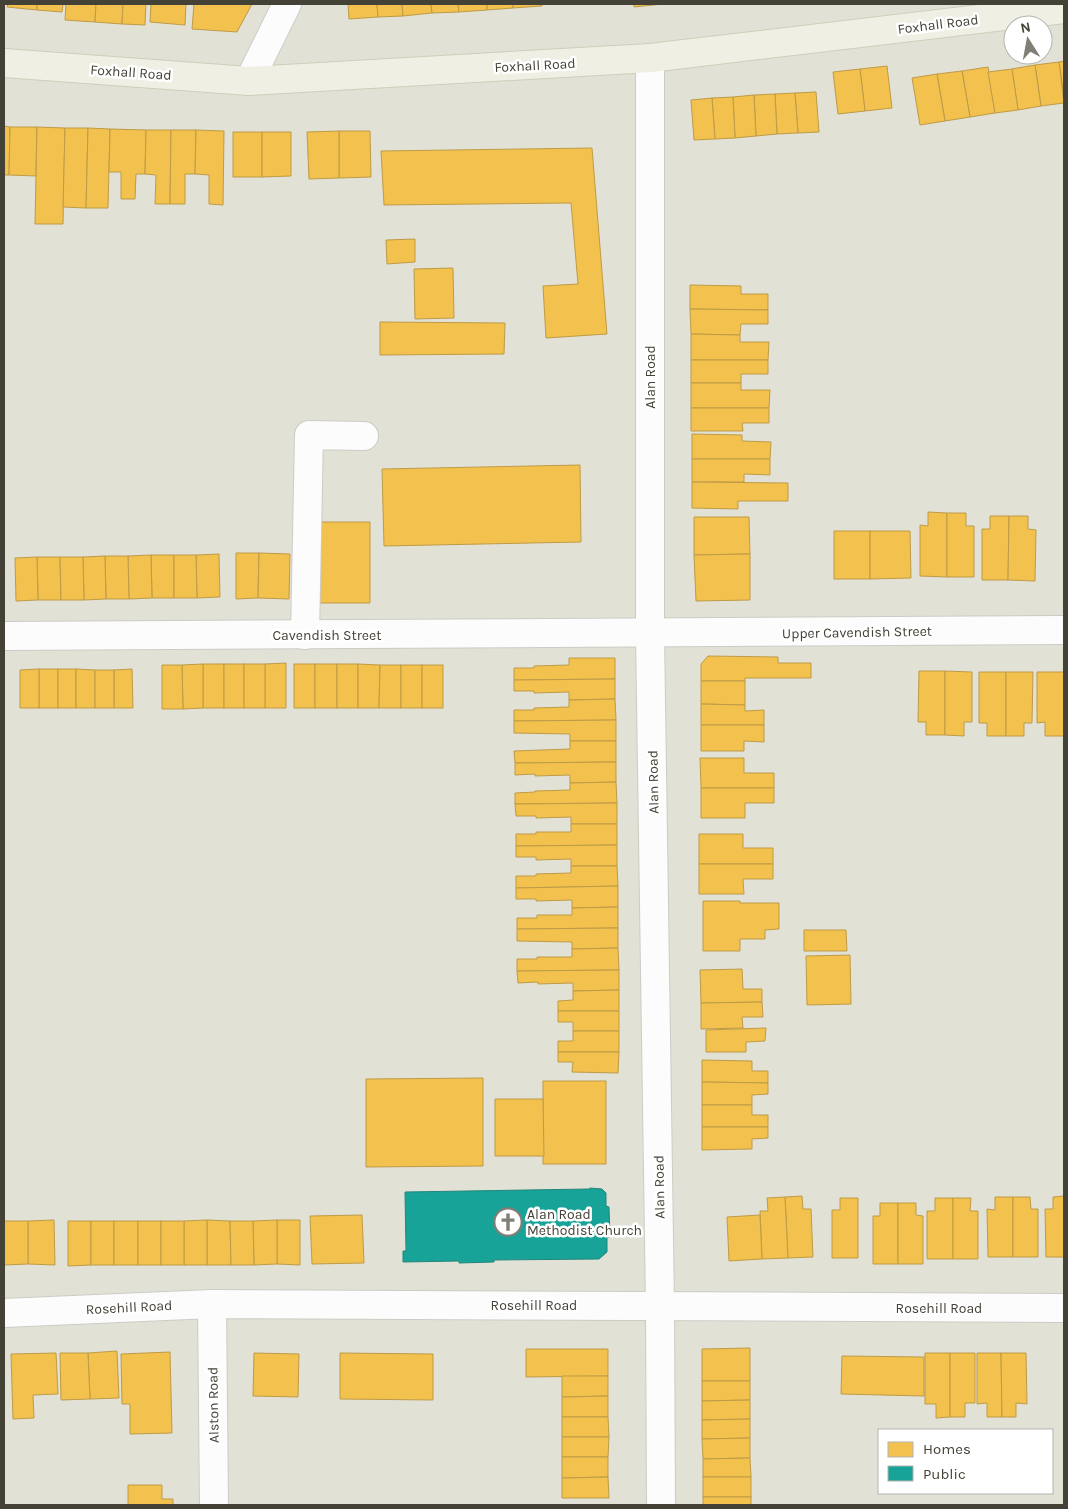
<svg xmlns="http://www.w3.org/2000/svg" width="1068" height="1509" font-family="Karla,sans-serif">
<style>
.residential{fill:#e2e1d6;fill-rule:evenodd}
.homes{fill:#f2c14e;stroke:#be9b47}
.public{fill:#17a398;stroke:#24867b}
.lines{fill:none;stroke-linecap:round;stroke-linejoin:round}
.minor-casing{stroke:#ccccc6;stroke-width:30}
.major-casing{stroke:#cfceb8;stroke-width:30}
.minor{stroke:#fcfcfc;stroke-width:28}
.major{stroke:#efefe4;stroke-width:28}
.labels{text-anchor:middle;stroke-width:5;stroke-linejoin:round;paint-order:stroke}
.street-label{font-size:14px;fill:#444136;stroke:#fff}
.poi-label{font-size:14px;fill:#444136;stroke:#fff;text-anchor:start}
</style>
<rect width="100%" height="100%" fill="#eeeee9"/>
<path class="residential" d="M4,4H1064V1505H4ZM1013,25H1043V55H1013ZM879,1430H1052V1493H879Z"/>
<g class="homes">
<path d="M8,4H37V10L7,7Z"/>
<path d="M37,4H63L62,12L37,10Z"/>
<path d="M66,4H96L95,22L65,20Z"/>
<path d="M96,4H123L122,24L95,22Z"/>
<path d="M123,4H146L145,25L122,24Z"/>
<path d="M151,4H186L185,25L150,22Z"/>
<path d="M194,4H252L237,32L192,29Z"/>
<path d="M348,4H377L378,17L349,19Z"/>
<path d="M377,4H402L403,16L378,17Z"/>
<path d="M402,4H431L432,13L403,16Z"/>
<path d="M431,4H458L459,12L432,13Z"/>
<path d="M458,4H487V10L459,12Z"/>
<path d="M487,4H513V8L487,10Z"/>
<path d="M513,4H542V6L513,8Z"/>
<path d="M634,4H663L634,7Z"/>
<path d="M1064,61V97L1059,62Z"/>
<path d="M1059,62L1064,103L1041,106L1035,65Z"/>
<path d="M1035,65L1041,106L1018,110L1012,69Z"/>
<path d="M887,66L892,108L865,111L860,69Z"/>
<path d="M988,67L995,113L970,117L962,71Z"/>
<path d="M860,69L865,111L838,114L833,72Z"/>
<path d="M1012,69L1018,110L995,113L988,72Z"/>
<path d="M962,71L970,117L945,121L937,74Z"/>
<path d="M937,74L945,121L920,125L912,78Z"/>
<path d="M816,92L819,132L798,133L795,93Z"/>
<path d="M795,93L798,133L777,134L775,94Z"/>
<path d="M775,94L777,134L756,136L754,95Z"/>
<path d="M754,95L756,136L735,138L733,97Z"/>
<path d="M733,97L735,138L715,139L712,98Z"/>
<path d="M712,98L715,139L694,140L691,100Z"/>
<path d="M4,126L10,127L9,175H4Z"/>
<path d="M10,127H37L36,176L9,175Z"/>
<path d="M37,127L65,128L63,224H35Z"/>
<path d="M65,128H88L86,208L63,207Z"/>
<path d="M88,128L110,129L108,208H86Z"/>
<path d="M110,129L146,130L145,174H136L135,199H121V172H109Z"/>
<path d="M146,130H171L170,204H155L156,175L145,174Z"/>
<path d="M171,130H196L195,174H185V204H170Z"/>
<path d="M196,130L224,131L223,205L209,204V175L195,174Z"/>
<path d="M339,131H370L371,177L339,178Z"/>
<path d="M339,131V178L309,179L307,132Z"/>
<rect x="233" y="132" width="29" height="45"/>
<path d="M262,132H291V176L262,177Z"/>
<path d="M592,148L607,334L546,338L543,286L578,284L571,203L384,205L381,151Z"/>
<path d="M415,239V262L387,264L386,240Z"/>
<path d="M453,268L454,318L415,319L414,269Z"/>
<path d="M690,285L741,286V294H768V310L690,309Z"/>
<path d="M690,309L768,310V324H741L740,335L691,334Z"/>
<path d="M380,322L505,323L504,354L380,355Z"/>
<path d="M691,334L740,335V342H769L768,360H691Z"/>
<path d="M691,360H768V374H741V383H691Z"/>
<path d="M691,383H741V390H770L769,408H691Z"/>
<path d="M691,408H769V423H742L743,431H691Z"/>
<path d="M692,434L742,435V441L771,442L770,459H692Z"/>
<path d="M692,459H770V475L744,474V482H692Z"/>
<path d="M580,465L581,542L384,546L382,469Z"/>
<path d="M692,482L788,483V501H738V509L692,508Z"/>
<path d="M928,512L947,513V577L920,576V525L928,526Z"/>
<path d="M947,513H966V526H974V577H947Z"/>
<path d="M990,516H1009L1008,580H982V529H990Z"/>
<path d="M1009,516H1028V529L1036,530L1035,581L1008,580Z"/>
<path d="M694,517H749L750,554L694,555Z"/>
<path d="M320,522H370V603H319Z"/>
<rect x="834" y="531" width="36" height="48"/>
<path d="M870,531H910L911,578L870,579Z"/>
<path d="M236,553H259L258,598L236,599Z"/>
<path d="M259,553L290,554L289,599L258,598Z"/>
<path d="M219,554L220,597L197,598L196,555Z"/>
<path d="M750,554V600L696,601L694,555Z"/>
<path d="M151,555H174V598H152Z"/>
<path d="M151,555L152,598L129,599L128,556Z"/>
<path d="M174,555H196L197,598H174Z"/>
<path d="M105,556H128L129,599H106Z"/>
<path d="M105,556L106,599L84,600L83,557Z"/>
<path d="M37,557H60L61,600H38Z"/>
<path d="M37,557L38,600L16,601L15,558Z"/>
<path d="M60,557H83L84,600H61Z"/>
<path d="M708,656L778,657V663H811V678H745V681H701V664Z"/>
<path d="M569,658H615V679L514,680V668H534V666L569,665Z"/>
<path d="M286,663V708H265V664Z"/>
<rect x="203" y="664" width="21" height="44"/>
<path d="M203,664V708L183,709L182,665Z"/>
<rect x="224" y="664" width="20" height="44"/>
<rect x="244" y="664" width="21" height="44"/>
<rect x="294" y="664" width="21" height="44"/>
<rect x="315" y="664" width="22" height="44"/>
<rect x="337" y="664" width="21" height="44"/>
<path d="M358,664L380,665L379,708H358Z"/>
<path d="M162,665H182L183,709H162Z"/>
<path d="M380,665H401V708H379Z"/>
<rect x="401" y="665" width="21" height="43"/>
<rect x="422" y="665" width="21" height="43"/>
<rect x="39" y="669" width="19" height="39"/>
<path d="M39,669V708H20V670Z"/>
<rect x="58" y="669" width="18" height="39"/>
<path d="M76,669L95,670V708H76Z"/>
<path d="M132,669L133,708H114V670Z"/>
<rect x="95" y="670" width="19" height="38"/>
<path d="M919,671H945V735H926V722H918Z"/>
<path d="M945,671L972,672V722H964V736L945,735Z"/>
<path d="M979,672H1006V736H987V723H979Z"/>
<path d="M1006,672H1033L1032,723H1024V736H1006Z"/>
<path d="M1037,672H1064V736H1045V722L1037,723Z"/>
<path d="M615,679V699L569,700V692L534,693V691H514V680Z"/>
<path d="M701,681H745V705L701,704Z"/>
<path d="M615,699L616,720L514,721V710H534V708L569,707V700Z"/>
<path d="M701,704L745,705V711L764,710V725H701Z"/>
<path d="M616,720V741H570V734L514,733V721Z"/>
<path d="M701,725H764V742L744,741V751H701Z"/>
<path d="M570,741H616V762L515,763L514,751L570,749Z"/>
<path d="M700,758H744V773H774V788H701Z"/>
<path d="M616,762V782L570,783V775L535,776V774L515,775V763Z"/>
<path d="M616,782L617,803L515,804V793L535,792V791L570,790V783Z"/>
<path d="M701,788H774V803H745V818H701Z"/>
<path d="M617,803V824H571V817L536,818V816H516L515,804Z"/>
<path d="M571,824H617V845L516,846V834H536V832H571Z"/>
<path d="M699,834H743V848H773V864H699Z"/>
<path d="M617,845V866H571V859L536,860V857H516V846Z"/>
<path d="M699,864H773V879H743L744,894H699Z"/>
<path d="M571,866H617L618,886L516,888V876H536V874L571,873Z"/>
<path d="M618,886V907L572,908V900L536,901V899H516V888Z"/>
<path d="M703,901H740V903H779V929L765,930V939H740V951H703Z"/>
<path d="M618,907V928L517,929V918H537V915H572V908Z"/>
<path d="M618,928V948L572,949V942L517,941V929Z"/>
<path d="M804,930H846L847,951H804Z"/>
<path d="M618,948L619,970L517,971V959H537V957H572V949Z"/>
<path d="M850,955L851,1004L807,1005L806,956Z"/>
<path d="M742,969L743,989H762V1002L701,1003L700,970Z"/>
<path d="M619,970V990L573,991V983L538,984V982L518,983L517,971Z"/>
<path d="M619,990V1011H558V1001L573,1000V991Z"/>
<path d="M762,1002L763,1017H742L743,1028L701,1029V1003Z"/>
<path d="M558,1011H619V1031H573V1022H558Z"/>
<path d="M766,1028L765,1041L746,1042V1052H706V1030Z"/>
<path d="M573,1031H619V1052H558V1041H573Z"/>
<path d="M558,1052H619L618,1073L572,1072L573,1062H558Z"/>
<path d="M702,1060L752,1061V1071H768V1083L702,1082Z"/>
<path d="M483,1078V1166L366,1167V1079Z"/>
<rect x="543" y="1081" width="63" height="83"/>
<path d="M702,1082L768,1083V1094L752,1095V1105H702Z"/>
<path d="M495,1099H543L544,1156H495Z"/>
<path d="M702,1105H752V1115H768V1127H702Z"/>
<path d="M702,1127H768V1138L752,1139V1149L702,1150Z"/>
<path d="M802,1196L803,1209H811L813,1257L788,1258L785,1197Z"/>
<path d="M1064,1196V1257H1046L1045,1209H1053V1197Z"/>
<path d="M785,1197L788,1258L762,1259L760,1211H768L767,1198Z"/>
<path d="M995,1197H1013V1257H988L987,1209L995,1210Z"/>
<path d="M1013,1197H1030L1031,1209H1038V1257H1013Z"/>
<path d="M840,1198H858V1258H832V1210H840Z"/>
<path d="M935,1198H953V1259H927V1211H935Z"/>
<path d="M953,1198H971L970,1211H978V1259H953Z"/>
<path d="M880,1203H898V1264H873V1216H880Z"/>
<path d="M898,1203H916V1215L923,1216V1264H898Z"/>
<path d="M362,1215L364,1263L312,1264L310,1216Z"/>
<path d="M760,1215L762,1259L729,1261L727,1217Z"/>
<path d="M54,1220L55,1265L28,1264V1221Z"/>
<path d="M207,1220L230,1221L231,1265H207Z"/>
<path d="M207,1220V1265H184V1221Z"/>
<path d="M277,1220H300V1265L277,1264Z"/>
<path d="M277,1220V1264L254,1265L253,1221Z"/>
<path d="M4,1221H28V1264L4,1265Z"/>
<path d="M68,1221H91V1265L68,1266Z"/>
<rect x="91" y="1221" width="23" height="44"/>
<rect x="114" y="1221" width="24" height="44"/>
<rect x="138" y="1221" width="23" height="44"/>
<rect x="161" y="1221" width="23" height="44"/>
<path d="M230,1221H253L254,1265H231Z"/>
<path d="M750,1348V1381H702V1349Z"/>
<path d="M526,1349H608V1376L526,1377Z"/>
<path d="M117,1351L119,1398L90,1399L88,1353Z"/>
<path d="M170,1352L172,1433L130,1434V1404H122L121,1354Z"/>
<path d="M56,1353L58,1394L33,1395L34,1418L13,1419L11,1354Z"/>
<path d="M60,1353H88L90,1399L61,1400Z"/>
<path d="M254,1353L299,1354L298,1397L253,1396Z"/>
<path d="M340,1353L433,1354V1400L340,1399Z"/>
<path d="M925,1353H950V1417L936,1418V1404H925Z"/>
<path d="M950,1353H975V1403H965V1417H950Z"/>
<path d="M977,1353H1001L1002,1417H987V1403L977,1404Z"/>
<path d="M1001,1353H1026L1027,1404L1016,1403V1417H1002Z"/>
<path d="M842,1356L924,1357V1396L841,1394Z"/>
<path d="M562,1376H608V1396L562,1397Z"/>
<path d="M702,1381H750V1400L702,1401Z"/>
<path d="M608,1396V1417H562V1397Z"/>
<path d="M750,1400V1419L702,1420V1401Z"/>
<path d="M562,1417H608L609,1437H562Z"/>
<path d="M750,1419V1438L702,1439V1420Z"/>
<path d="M562,1437H609L608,1457H562Z"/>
<path d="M750,1438V1458L703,1459L702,1439Z"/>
<path d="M562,1457H608V1477L562,1478Z"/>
<path d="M750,1458L751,1477H703V1459Z"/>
<path d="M608,1477L609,1498H562V1478Z"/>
<rect x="703" y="1477" width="48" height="20"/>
<path d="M128,1485H162V1499H173V1505H128Z"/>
<rect x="703" y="1497" width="48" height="8"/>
</g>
<path class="public" d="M590,1188L602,1189L606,1193V1206L609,1207L610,1237H607V1252L599,1259L494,1260V1262L459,1263V1261L403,1262V1251H406L405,1192L589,1189Z"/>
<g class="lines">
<g class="minor-casing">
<g id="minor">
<path d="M650,58V634L660,1306L661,1505"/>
<path d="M249,81L287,4"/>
<path d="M305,635L309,435L364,436"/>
<path d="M4,636L1064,630"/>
<path d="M212,1304L214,1505"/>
<path d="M4,1313L212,1304L1064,1308"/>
</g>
</g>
<g class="major-casing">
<path id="major" d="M4,63L249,81L650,58L1064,9"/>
</g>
<use href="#minor" class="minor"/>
<use href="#major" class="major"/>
</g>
<defs>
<g id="church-ring" transform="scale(1.4375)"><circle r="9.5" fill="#fff" stroke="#807e75" stroke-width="1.5"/><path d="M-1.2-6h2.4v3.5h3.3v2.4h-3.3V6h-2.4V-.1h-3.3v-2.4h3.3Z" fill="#807e75"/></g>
</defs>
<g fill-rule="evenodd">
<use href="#church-ring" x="508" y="1222"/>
</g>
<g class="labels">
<g class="street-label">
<text transform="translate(938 24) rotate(-7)" y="5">Foxhall Road</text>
<text transform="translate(535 65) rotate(-3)" y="5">Foxhall Road</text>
<text transform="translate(131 72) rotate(4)" y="5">Foxhall Road</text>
<text transform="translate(650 377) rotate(-90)" y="5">Alan Road</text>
<text transform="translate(857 632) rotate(-1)" y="5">Upper Cavendish Street</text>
<text x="327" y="640">Cavendish Street</text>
<text transform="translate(653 782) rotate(-91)" y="5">Alan Road</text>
<text transform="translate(659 1187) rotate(-91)" y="5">Alan Road</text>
<text x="534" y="1310">Rosehill Road</text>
<text transform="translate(129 1307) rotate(-3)" y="5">Rosehill Road</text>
<text x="939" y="1313">Rosehill Road</text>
<text transform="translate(213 1405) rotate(-91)" y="5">Alston Road</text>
</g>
<g class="poi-label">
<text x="527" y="1219">Alan Road<tspan x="527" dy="16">Methodist Church</tspan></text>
</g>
</g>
<rect width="1068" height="1509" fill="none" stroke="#444136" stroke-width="10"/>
<rect x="878" y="1429" width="175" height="65" fill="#ffffff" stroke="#b4b3af"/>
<rect x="888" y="1442" width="25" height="15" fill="#f2c14e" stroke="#b4b3af"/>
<text x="923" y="1454" font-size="15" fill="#444136">Homes</text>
<rect x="888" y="1466" width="25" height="15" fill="#17a398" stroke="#b4b3af"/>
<text x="923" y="1479" font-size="15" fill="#444136">Public</text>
<g transform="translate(1028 40) rotate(349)"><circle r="24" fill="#ffffff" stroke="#b4b3af"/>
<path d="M0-4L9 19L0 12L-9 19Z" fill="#807e75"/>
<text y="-8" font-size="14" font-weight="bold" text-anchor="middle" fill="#444136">N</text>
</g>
</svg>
